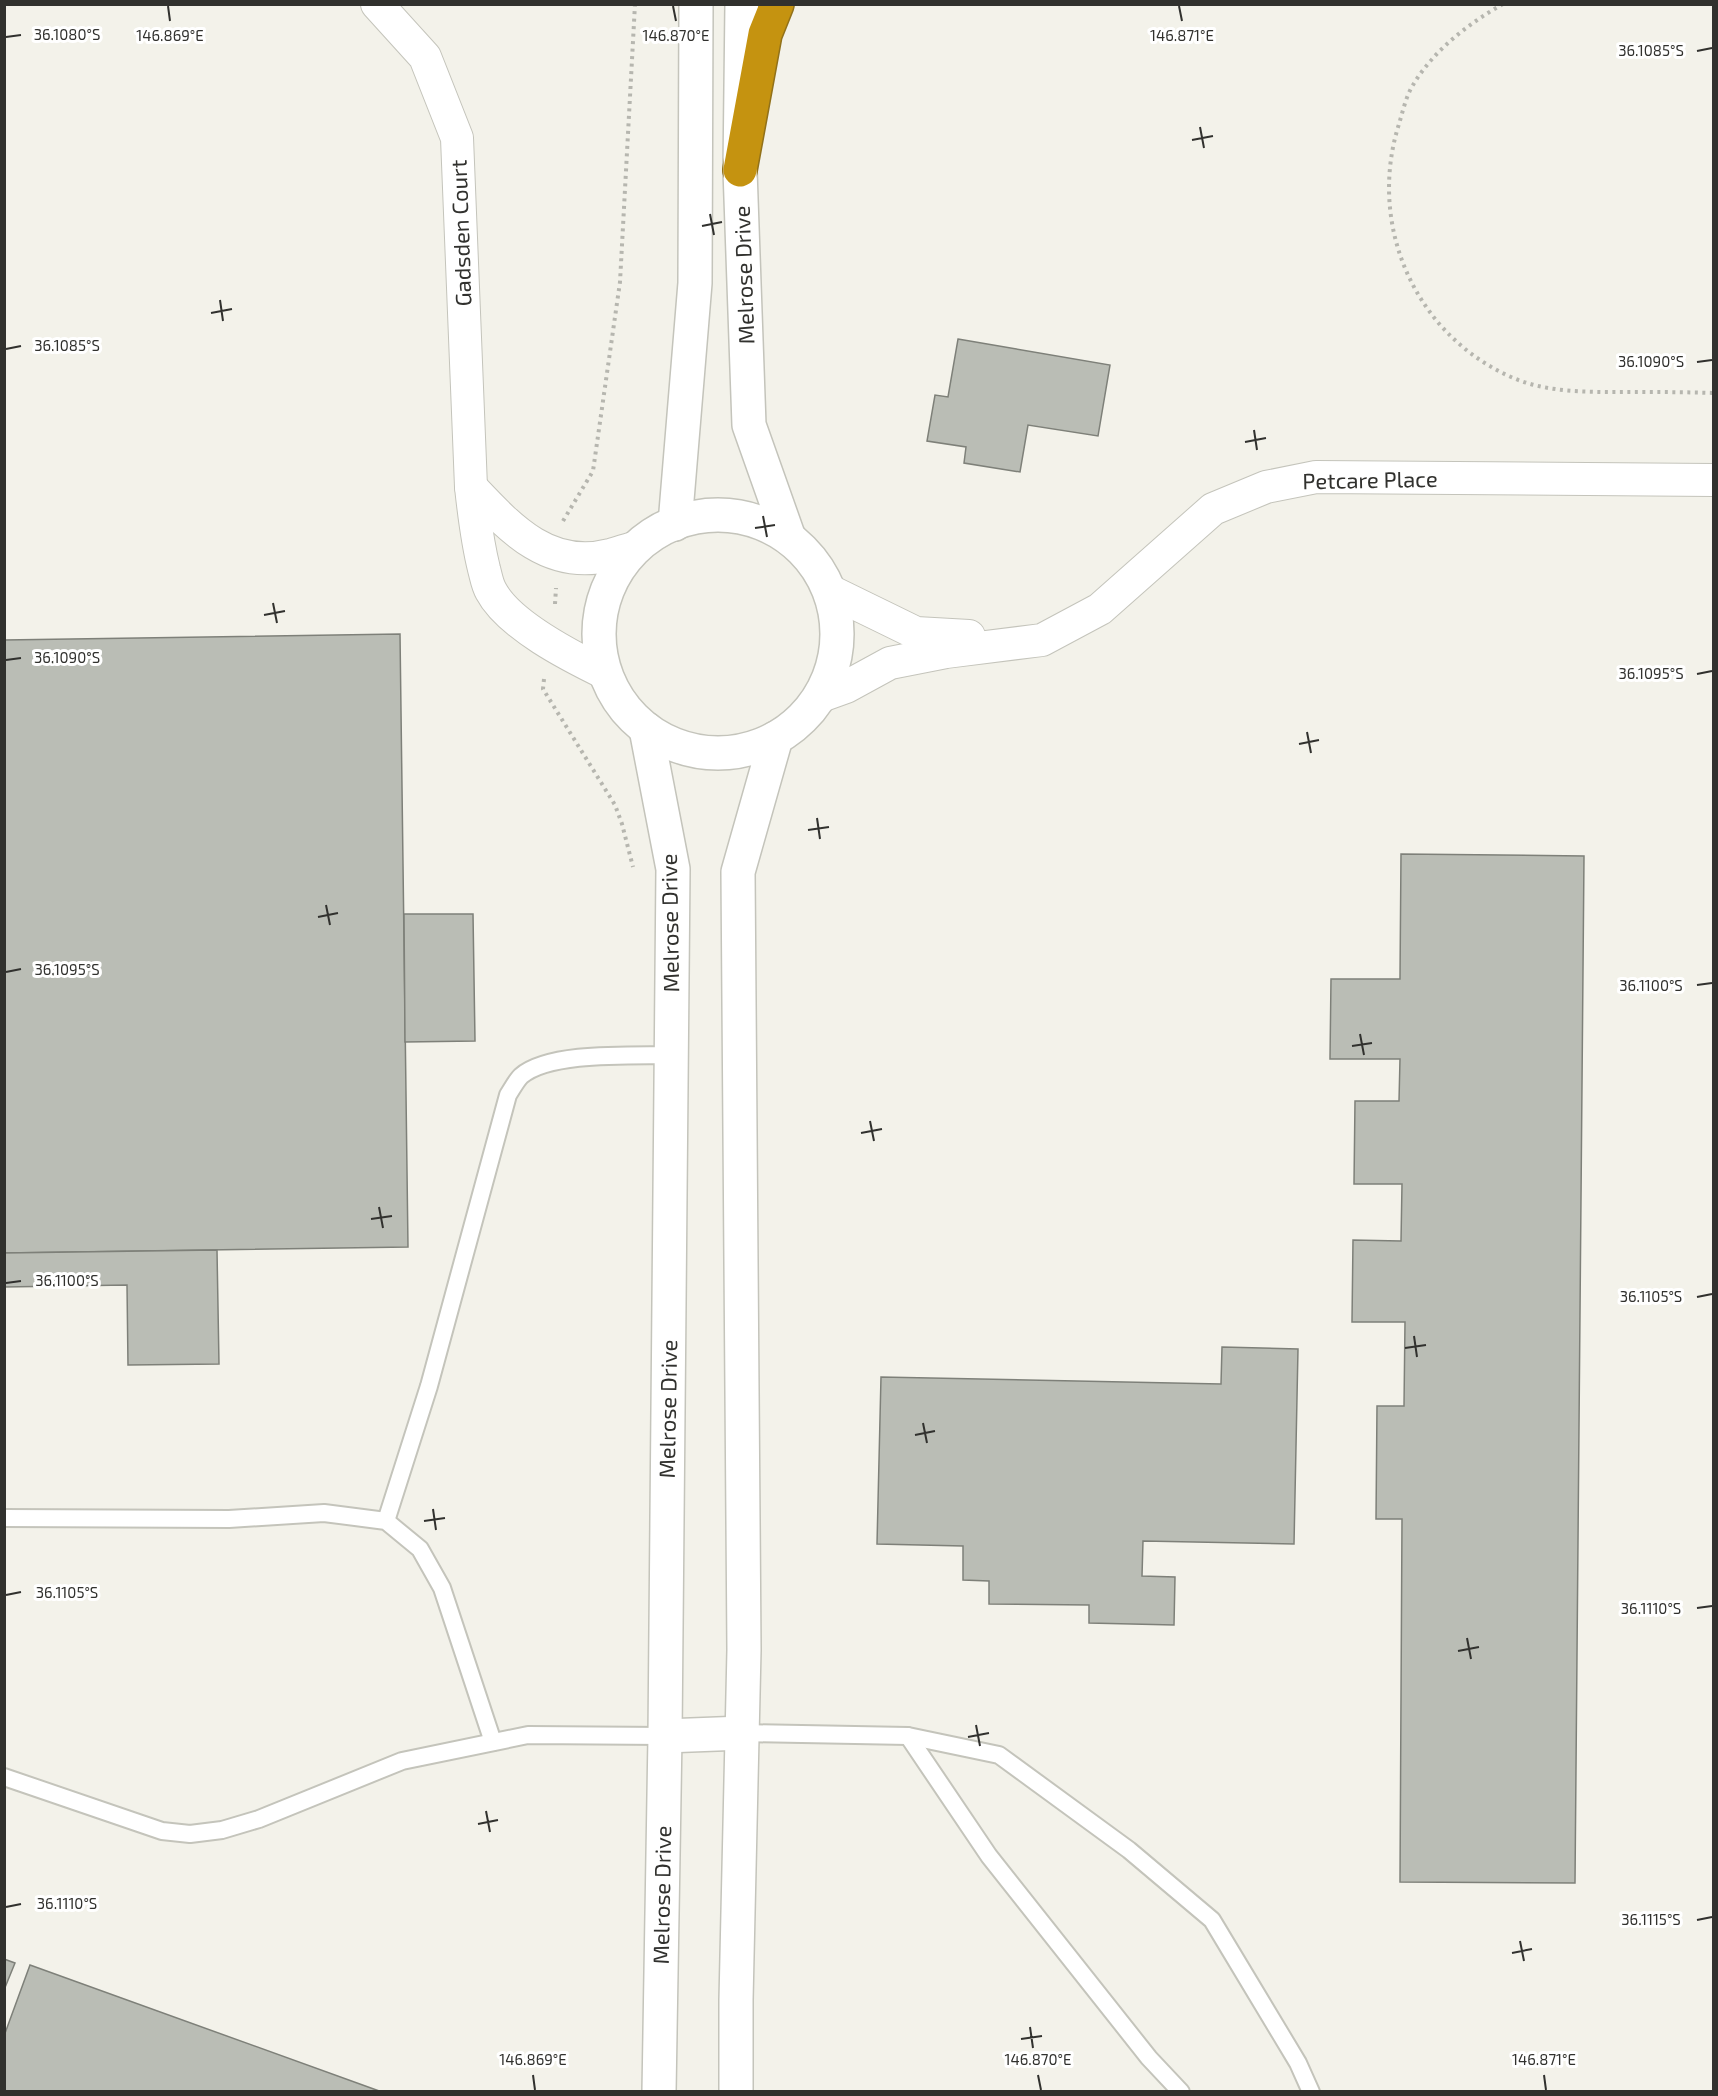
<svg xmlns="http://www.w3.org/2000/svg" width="1718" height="2096" font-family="'Exo 2',sans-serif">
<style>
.building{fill:#babdb5;stroke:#7e8079;stroke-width:1.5}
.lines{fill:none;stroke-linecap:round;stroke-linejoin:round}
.service-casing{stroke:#c4c4bb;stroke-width:20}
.minor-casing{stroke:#c4c4bb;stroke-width:34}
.secondary-casing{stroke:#c4c4bb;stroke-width:36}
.motorway-casing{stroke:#91711a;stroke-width:36}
.path{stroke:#b6b6af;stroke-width:4;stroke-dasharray:3 4.5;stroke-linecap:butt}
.service{stroke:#fff;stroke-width:16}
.minor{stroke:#fff;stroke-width:32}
.secondary{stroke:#fff;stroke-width:33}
.motorway{stroke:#c59310;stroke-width:33}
.ticks{fill:none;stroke:#31312e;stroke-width:2}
.labels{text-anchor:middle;stroke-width:6;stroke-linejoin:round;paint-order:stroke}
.street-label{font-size:22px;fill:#31312e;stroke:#fff}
.ticks-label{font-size:15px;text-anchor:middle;fill:#31312e;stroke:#fff;stroke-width:6;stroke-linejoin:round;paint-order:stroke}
</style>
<rect width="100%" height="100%" fill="#f3f2ea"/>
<g class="building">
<path d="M958,339L1110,365L1098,436L1028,425L1020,472L964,463L966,447L927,441L935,395L948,397Z"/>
<path d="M400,634L408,1247L4,1253V640Z"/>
<path d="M1401,854L1584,856L1575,1883L1400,1882L1402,1519H1376L1377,1406H1404L1405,1322H1352L1353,1240L1401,1241L1402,1184H1354L1355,1101H1399L1400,1059H1330L1331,979H1400Z"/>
<path d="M404,914H473L475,1041L405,1042Z"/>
<path d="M217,1250L219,1364L128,1365L127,1285L4,1287V1253Z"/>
<path d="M1222,1347L1298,1349L1294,1544L1143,1541L1142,1576L1175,1577L1174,1625L1089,1623V1605L989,1604V1581L963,1580V1546L877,1544L881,1377L1221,1384Z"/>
<path d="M4,1959L15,1963L4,1990Z"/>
<path d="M30,1965L382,2092H4V2036Z"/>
</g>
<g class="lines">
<g class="service-casing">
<g id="service">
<path d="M4,1518L229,1519L324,1513L386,1521L420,1549L442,1588L493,1742"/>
<path d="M386,1521L429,1386L508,1095C512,1089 516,1081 521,1076C550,1051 634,1056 672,1055"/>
<path d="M743,1733L908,1736L999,1755L1129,1850L1212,1920L1298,2063L1311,2092"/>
<path d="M908,1736L989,1856L1149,2058L1181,2092"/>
<path d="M4,1777L162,1831L190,1834L222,1830L259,1819L402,1761L528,1735L665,1736"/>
</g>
</g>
<g class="minor-casing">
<g id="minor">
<path d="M377,4L425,57L457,138L471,487C474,515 477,541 484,569C486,576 487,584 491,591C509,625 570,656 605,673"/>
<path d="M471,487C509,527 548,571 610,555C619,553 628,549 637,547"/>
<path d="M830,591L916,633L969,636"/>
<path d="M821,696L846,687L890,663L946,652L1042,640L1100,609L1213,509L1266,487L1316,477L1714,480"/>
</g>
</g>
<g class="secondary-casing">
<g id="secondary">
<path d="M742,4L740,170L749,425L789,538"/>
<circle cx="718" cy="634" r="119"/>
<path d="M675,524L695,283L696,4"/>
<path d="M646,729L673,869L665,1736L659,2092"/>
<path d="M665,1736L743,1733"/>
<path d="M736,2092V2000L744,1650L738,872L776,738"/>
</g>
</g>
<g class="motorway-casing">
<path id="motorway" d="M740,170L765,34L777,4"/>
</g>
<g class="path">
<path d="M1503,4C1469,23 1433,51 1413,85C1406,96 1403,111 1399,124C1367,224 1414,334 1511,377C1547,393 1588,392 1627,392C1656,392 1685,392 1714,393"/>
<path d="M563,521L593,471L620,282L635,4"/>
<path d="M555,604L556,588"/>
<path d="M544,679L543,689L615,805L622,824L633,867"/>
</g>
<use href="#service" class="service"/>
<use href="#minor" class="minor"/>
<use href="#secondary" class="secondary"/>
<use href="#motorway" class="motorway"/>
</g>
<path class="ticks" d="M168,6L170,21M673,6L676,21M1179,6L1182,21M6,37L21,35M1697,51L1712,48M1200,127L1204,148M1192,140L1213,136M710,214L714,235M702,226L722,222M220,300L223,321M211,313L232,309M6,349L21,346M1697,362L1712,360M1254,430L1257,450M1245,442L1266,438M763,516L767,537M755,528L775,525M273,603L277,623M264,615L285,611M6,660L21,658M1697,674L1712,671M1307,732L1311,753M1299,744L1319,740M817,818L820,839M808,830L829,827M326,905L330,925M318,917L338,913M6,972L21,969M1697,985L1712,983M1360,1034L1364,1055M1352,1046L1372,1043M870,1121L874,1141M861,1133L882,1129M379,1207L383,1228M371,1219L392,1216M6,1283L21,1281M1697,1297L1712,1294M1414,1336L1417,1357M1405,1348L1426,1345M923,1423L927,1443M915,1435L935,1431M433,1509L436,1530M424,1521L445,1518M6,1595L21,1592M1697,1608L1712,1606M1467,1638L1471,1659M1458,1651L1479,1647M976,1725L980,1746M968,1737L989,1733M486,1811L490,1832M478,1824L498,1820M6,1907L21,1904M1697,1920L1712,1917M1520,1941L1524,1961M1512,1953L1532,1949M1030,2027L1033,2048M1021,2039L1042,2036M533,2075L535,2090M1038,2075L1041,2090M1544,2075L1546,2090"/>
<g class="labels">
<g class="street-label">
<text transform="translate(461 233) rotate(-92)" y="8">Gadsden Court</text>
<text transform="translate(744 275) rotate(-92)" y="8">Melrose Drive</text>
<text transform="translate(1370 480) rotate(-1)" y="8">Petcare Place</text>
<text transform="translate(670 923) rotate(-91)" y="8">Melrose Drive</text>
<text transform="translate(668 1409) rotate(-89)" y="8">Melrose Drive</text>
<text transform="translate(662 1895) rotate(-89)" y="8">Melrose Drive</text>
</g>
</g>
<g class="ticks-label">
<text x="67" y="40">36.1080°S</text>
<text x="170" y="41">146.869°E</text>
<text x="676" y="41">146.870°E</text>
<text x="1182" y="41">146.871°E</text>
<text x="1651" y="56">36.1085°S</text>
<text x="67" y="351">36.1085°S</text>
<text x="1651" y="367">36.1090°S</text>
<text x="67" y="663">36.1090°S</text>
<text x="1651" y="679">36.1095°S</text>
<text x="67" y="975">36.1095°S</text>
<text x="1651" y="991">36.1100°S</text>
<text x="67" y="1286">36.1100°S</text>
<text x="1651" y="1302">36.1105°S</text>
<text x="67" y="1598">36.1105°S</text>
<text x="1651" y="1614">36.1110°S</text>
<text x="67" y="1909">36.1110°S</text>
<text x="1651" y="1925">36.1115°S</text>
<text x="533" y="2065">146.869°E</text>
<text x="1038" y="2065">146.870°E</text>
<text x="1544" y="2065">146.871°E</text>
</g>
<rect width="1718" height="2096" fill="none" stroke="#31312e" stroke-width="12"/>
</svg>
